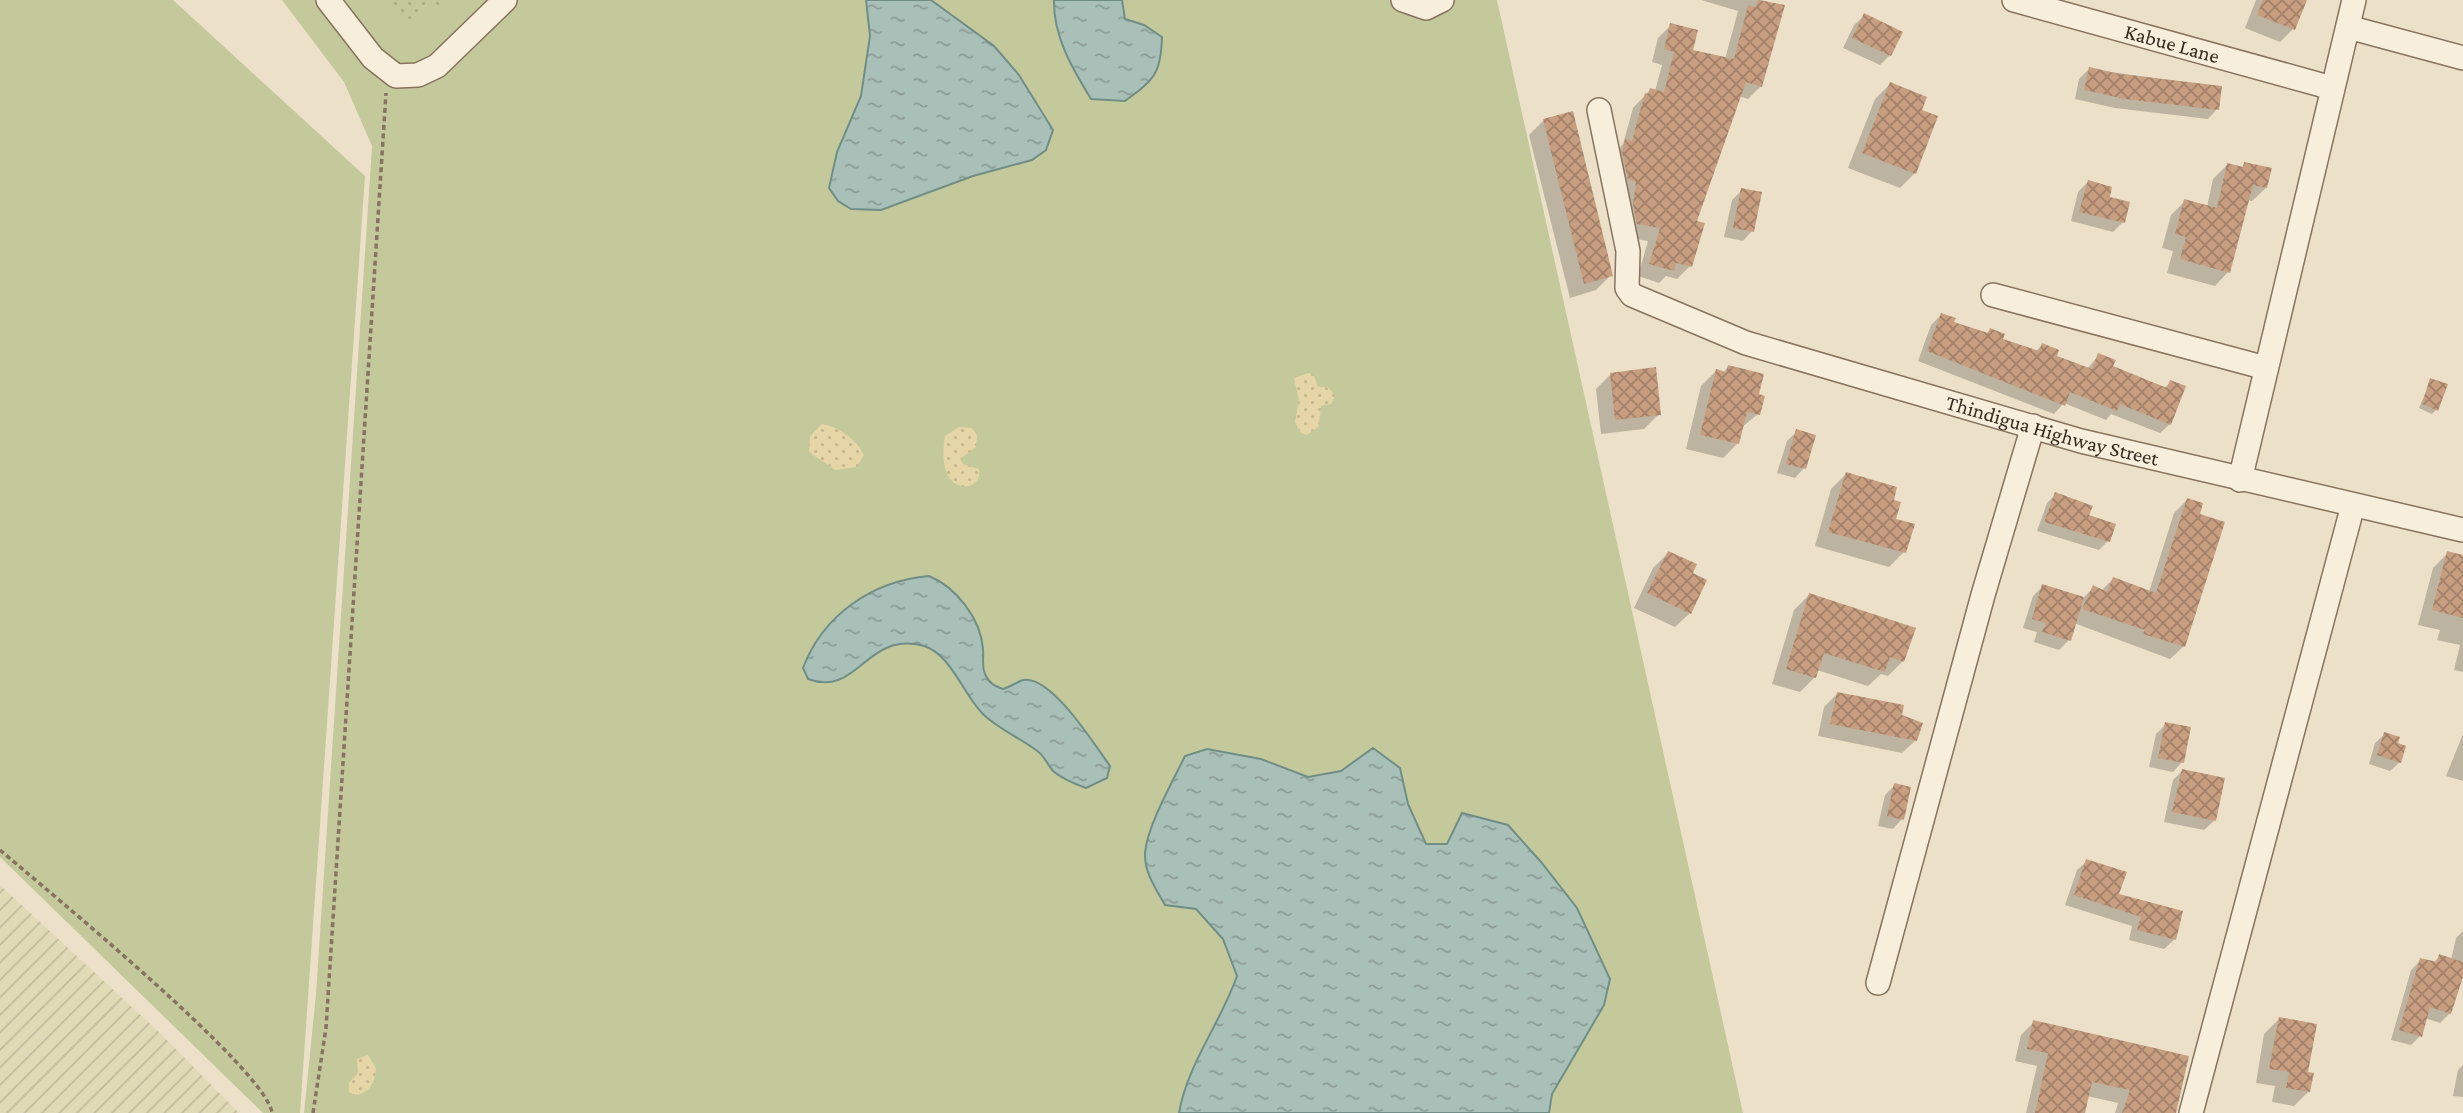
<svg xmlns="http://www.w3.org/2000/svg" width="2463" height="1113" font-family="'Crimson Pro',serif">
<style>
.farmland{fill:url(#farmland-furrows)}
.green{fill:#c4c99c}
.sand{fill:url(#sand-dots)}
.park{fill:url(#park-dots)}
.water{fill:url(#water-ripples);stroke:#708e86;stroke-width:2}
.shadow{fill:#0003}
.building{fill:url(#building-cross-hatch)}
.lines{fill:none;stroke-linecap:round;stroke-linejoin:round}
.minor-casing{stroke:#87735e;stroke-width:26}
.path{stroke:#87735e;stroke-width:3.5;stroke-dasharray:5 3.5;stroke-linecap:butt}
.minor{stroke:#f7eedb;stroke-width:23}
.labels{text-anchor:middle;stroke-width:5;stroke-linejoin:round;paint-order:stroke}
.street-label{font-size:21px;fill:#382c21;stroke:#f4ebd7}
</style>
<defs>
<pattern id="farmland-furrows" width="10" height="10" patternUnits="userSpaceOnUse" patternTransform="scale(1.75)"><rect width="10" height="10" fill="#e1dab6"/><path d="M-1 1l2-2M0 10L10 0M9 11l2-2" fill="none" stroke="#c2bb9c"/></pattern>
<pattern id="sand-dots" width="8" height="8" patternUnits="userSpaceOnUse" patternTransform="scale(1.75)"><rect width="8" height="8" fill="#e6d5a7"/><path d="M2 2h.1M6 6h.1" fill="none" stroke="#c6b78f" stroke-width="1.8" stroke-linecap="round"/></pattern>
<pattern id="park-dots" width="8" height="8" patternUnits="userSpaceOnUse" patternTransform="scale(1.75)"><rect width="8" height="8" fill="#c4c99c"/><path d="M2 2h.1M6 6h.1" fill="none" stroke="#a9ad86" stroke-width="1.8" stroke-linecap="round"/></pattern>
<pattern id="water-ripples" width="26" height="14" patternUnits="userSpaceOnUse" patternTransform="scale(1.75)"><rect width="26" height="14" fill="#a9c0b9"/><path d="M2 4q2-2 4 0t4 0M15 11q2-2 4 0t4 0" fill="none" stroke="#8b9c96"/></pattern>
<pattern id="building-cross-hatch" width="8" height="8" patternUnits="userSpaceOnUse" patternTransform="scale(1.75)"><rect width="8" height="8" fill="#c79e80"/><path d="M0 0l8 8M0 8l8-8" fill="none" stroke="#a38168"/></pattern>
</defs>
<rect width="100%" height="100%" fill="#ece1c8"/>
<path class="farmland" d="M0,885L160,1033L239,1113H0Z"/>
<g class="green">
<path d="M0,0H173L365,176L300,1113H263L0,857Z"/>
<path d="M282,0H1497L1743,1113H304L316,994L372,146L344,82Z"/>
</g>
<g class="sand">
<path d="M1309,373L1314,376L1318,387H1328L1335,396L1331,404L1321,406L1319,426L1307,435L1301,433L1295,422L1299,401L1294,378Z"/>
<path d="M822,424C839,427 856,439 864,455L857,467L835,470L809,452L810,436Z"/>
<path d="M959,427L972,428L977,435L976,447L960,459L963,464L979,469C985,492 934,502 945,436Z"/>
<path d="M368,1055L376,1068C375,1082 370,1094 354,1095L349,1092V1083L358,1073L357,1059Z"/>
</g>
<path class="park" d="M387,0H448L405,21Z"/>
<g class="water">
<path d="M866,0H931L994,46L1019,75L1053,130L1046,150L1032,160L973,176L881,210L851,209L838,201L829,188L837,152L861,96L870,36Z"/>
<path d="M1054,0H1122L1125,19L1144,25L1162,37C1161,74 1154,80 1125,101L1091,99C1072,68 1053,36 1054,0Z"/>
<path d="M929,576C956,587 981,619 983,649C984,658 981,668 986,676C990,684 995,686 1003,689C1010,687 1017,682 1023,680C1051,674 1096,747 1110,766L1107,778L1086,788C1075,784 1062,779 1053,771C1047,764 1044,755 1036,750C1020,738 997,728 983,714C964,696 951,654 924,646C866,630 858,698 808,679L803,668C823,615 872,581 929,576Z"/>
<path d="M1373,748L1400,768L1408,804L1426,844H1447L1462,813L1508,825L1541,862L1577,908L1610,979L1604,1005L1552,1094L1549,1113H1179C1187,1065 1221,1022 1237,976L1223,939L1196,909L1165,905C1156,889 1144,872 1145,853C1147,826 1173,781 1185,756L1207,749L1261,759L1308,777L1341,771Z"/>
</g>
<g class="shadow">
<path d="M1701,0H1761L1783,6L1761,86L1748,99L1739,96L1695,222L1690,266L1677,279L1666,276L1659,283L1638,276L1648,241L1624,237L1613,154L1623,144L1633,108L1650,90L1655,91L1662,65L1652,62L1658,38L1671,25L1691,52L1725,59L1738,11Z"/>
<path d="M2256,0H2305L2293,29L2280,42L2245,28Z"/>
<path d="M1864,16L1901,32L1890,55L1880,65L1843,48L1854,25Z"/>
<path d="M2089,69L2220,87L2217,109L2208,119L2115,108L2075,99L2079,79Z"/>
<path d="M1890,84L1915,173L1900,188L1848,168L1875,99Z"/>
<path d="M1544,120L1611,275L1596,290L1570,298L1529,135Z"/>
<path d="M2245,164L2266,188L2252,201L2247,200L2228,272L2215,286L2167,273L2173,251L2162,248L2171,215L2185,201L2207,207L2213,179L2227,165L2241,168Z"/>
<path d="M2088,182L2107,198L2123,222L2113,232L2071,221L2078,192Z"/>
<path d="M1742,190L1752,231L1743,241L1724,237L1732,200Z"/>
<path d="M1941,315L1952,323L1986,334L1990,330L2001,340L2035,352L2042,345L2055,357L2087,369L2099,355L2111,367L2164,388L2171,382L2170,424L2160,433L2111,414L2106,420L2064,403L2054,414L1918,361L1931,325Z"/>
<path d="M1728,367L1757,396L1758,414L1741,428L1738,443L1723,458L1686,449L1701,386L1716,371L1723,373Z"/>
<path d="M1611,374L1659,414L1644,429L1601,434L1596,389Z"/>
<path d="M2431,380L2436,410L2432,414L2419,408Z"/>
<path d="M1797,431L1804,468L1795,478L1777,473L1787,441Z"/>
<path d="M1846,474L1894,520L1904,552L1889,567L1815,546L1831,489Z"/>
<path d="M2056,494L2087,516L2108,541L2099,550L2037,531L2047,503Z"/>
<path d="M2187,500L2184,646L2170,659L2074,623L2069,640L2059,650L2034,642L2037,632L2023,628L2033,596L2043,586L2083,598L2094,587L2101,591L2113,579L2149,592L2174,513Z"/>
<path d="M1668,553L1691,574L1690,613L1675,627L1634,608L1653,568Z"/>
<path d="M2448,553L2463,557V672L2454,670L2460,645L2437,640L2440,630L2418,625L2433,568Z"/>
<path d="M1809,595L1903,661L1888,676L1881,674L1868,686L1817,670L1815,677L1800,692L1772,684L1794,610Z"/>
<path d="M1837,694L1900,716L1916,740L1902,753L1818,736L1824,707Z"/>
<path d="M2166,724L2182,762L2173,772L2149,767L2156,734Z"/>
<path d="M2385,734L2396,745L2400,762L2390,771L2369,764L2375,743Z"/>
<path d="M2463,734V781L2446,776Z"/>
<path d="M2182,771L2214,821L2204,830L2164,822L2173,780Z"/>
<path d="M1895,785L1902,819L1893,829L1878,826L1885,795Z"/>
<path d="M2087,861L2117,896L2181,912L2174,940L2164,949L2129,940L2132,926L2065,905L2077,870Z"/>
<path d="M2463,931V971L2450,1013L2440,1023L2425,1018L2420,1036L2411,1045L2391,1040L2411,970L2421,960L2433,963L2440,956L2451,960L2456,938Z"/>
<path d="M2279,1019L2309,1091L2294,1106L2272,1102L2275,1086L2256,1083L2264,1034Z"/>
<path d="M2034,1022L2172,1113H2115L2118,1103L2087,1096L2083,1113H2026L2037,1066L2015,1061L2021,1035Z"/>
<path d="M2463,1065V1097L2453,1096L2458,1070Z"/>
</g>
<g class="building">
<path d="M1758,0L1785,5L1762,87L1746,82L1697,221L1705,223L1692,267L1676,263L1674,271L1649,264L1660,228L1637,224L1633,204L1636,182L1628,179L1622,152L1625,139L1632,141L1645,93L1648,94L1650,88L1664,92L1674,52L1664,49L1670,23L1698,30L1693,50L1734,59L1748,5L1756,7Z"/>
<path d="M2263,0H2307L2295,30L2257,15Z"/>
<path d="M1864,13L1903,32L1891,56L1852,38Z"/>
<path d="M2089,67L2120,74L2222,86L2219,110L2125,99L2084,90Z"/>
<path d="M1890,82L1927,97L1922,110L1938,116L1916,174L1862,153Z"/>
<path d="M1573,111L1613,276L1584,284L1543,119Z"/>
<path d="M2244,162L2272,168L2267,188L2253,185L2230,273L2180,259L2186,237L2175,234L2184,199L2217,208L2227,163L2243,167Z"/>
<path d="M2088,180L2112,187L2110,197L2130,202L2125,223L2079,212Z"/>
<path d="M1741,188L1762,192L1754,232L1733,228Z"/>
<path d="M1941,313L1956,318L1954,322L1988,333L1990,328L2005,334L2003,339L2039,351L2042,343L2059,350L2057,356L2092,369L2098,353L2116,360L2113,366L2167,388L2170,380L2186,386L2171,425L2120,404L2117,411L2070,392L2065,406L1927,351Z"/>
<path d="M1728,365L1764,374L1759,394L1765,396L1760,415L1747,412L1739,444L1700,435L1716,369L1726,372Z"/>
<path d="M1656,367L1661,415L1615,420L1610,373Z"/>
<path d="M2430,378L2448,384L2438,411L2422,404Z"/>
<path d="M1796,429L1816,435L1806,469L1786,464Z"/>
<path d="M1846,472L1897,487L1894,500L1901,502L1896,519L1915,524L1906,553L1828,532Z"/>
<path d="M2055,492L2093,506L2089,515L2116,524L2110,542L2044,522Z"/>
<path d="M2187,498L2203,503L2200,514L2225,522L2185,647L2143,634L2145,630L2082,609L2093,585L2107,592L2113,577L2156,593Z"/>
<path d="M1668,551L1697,564L1693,573L1707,580L1691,614L1647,593Z"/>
<path d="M2447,551L2463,555V618L2432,610Z"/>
<path d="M2042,584L2084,597L2071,641L2042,632L2046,623L2032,619Z"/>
<path d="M1809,593L1916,628L1904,662L1890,657L1885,672L1824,653L1816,678L1786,669Z"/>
<path d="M1837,692L1904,705L1902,715L1923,723L1917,741L1830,724Z"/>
<path d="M2165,722L2191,727L2184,763L2158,758Z"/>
<path d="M2384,732L2400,737L2398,743L2406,746L2401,763L2377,755Z"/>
<path d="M2182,769L2225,778L2216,821L2172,812Z"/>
<path d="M1894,783L1911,787L1904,820L1887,816Z"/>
<path d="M2086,859L2127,872L2119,894L2183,911L2176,940L2137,930L2141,917L2074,895Z"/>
<path d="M2439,954L2463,962V977L2451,1014L2430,1007L2422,1037L2399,1030L2420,958L2437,962Z"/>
<path d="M2279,1017L2317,1024L2308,1072L2314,1073L2310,1092L2286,1088L2289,1072L2269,1069Z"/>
<path d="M2033,1020L2189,1056L2176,1113H2122L2130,1090L2092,1082L2085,1113H2035L2048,1053L2027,1049Z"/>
</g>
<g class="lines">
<g class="minor-casing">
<g id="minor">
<path d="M328,0L373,58L396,76L418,75L437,66L505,0"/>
<path d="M1403,0L1426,8L1442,0"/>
<path id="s1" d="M2014,0L2332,88"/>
<path d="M2348,27L2463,58"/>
<path id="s2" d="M1599,110L1628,251L1627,288L1632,295L1746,343L2081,441L2463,530"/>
<path d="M1993,295L2266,368"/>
<path d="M2240,480L2354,0"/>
<path d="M1878,983L1983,595L2033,426"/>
<path d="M2191,1113L2353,505"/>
</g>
</g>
<g class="path">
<path d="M0,850C44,888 267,1070 272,1113"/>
<path d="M313,1113L326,1028L386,93"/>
</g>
<use href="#minor" class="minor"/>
</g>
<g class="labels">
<g class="street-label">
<text dy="7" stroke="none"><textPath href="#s1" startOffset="164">Kabue Lane</textPath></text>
<text dy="7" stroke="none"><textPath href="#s2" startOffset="632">Thindigua Highway Street</textPath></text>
</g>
</g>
</svg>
